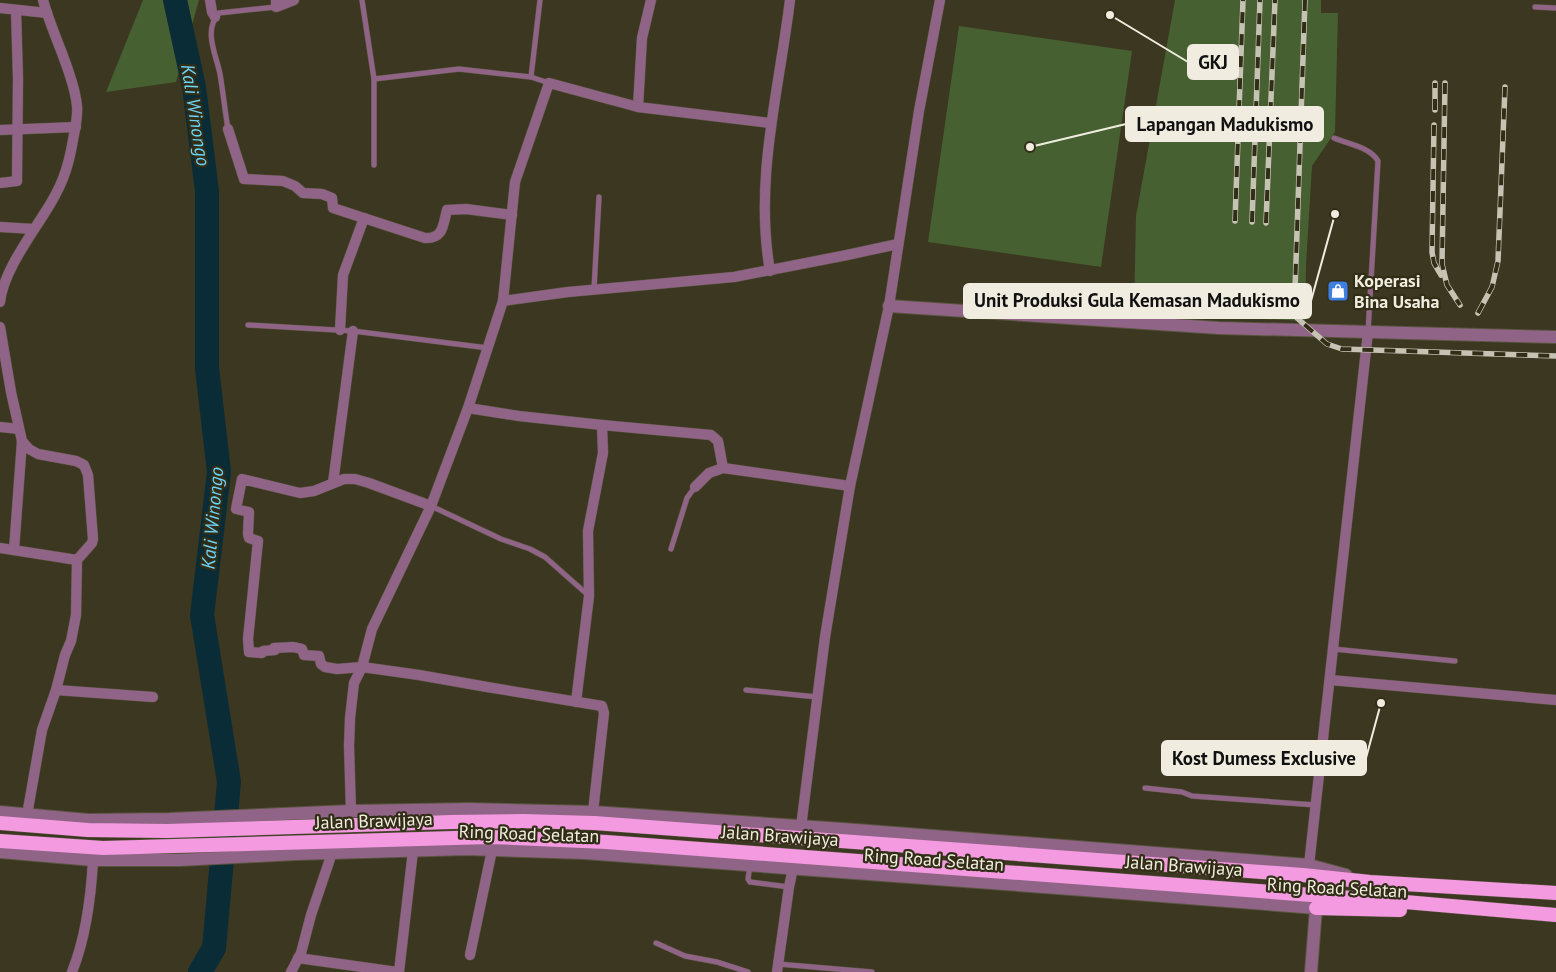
<svg xmlns="http://www.w3.org/2000/svg" width="1556" height="972" font-family="'PT Sans',sans-serif">
<style>
.green{fill:#466031}
.lines{fill:none;stroke-linecap:round;stroke-linejoin:round}
.river{stroke:#0a2c37;stroke-width:24}
.service-casing{stroke:#59543f;stroke-width:6}
.minor-casing{stroke:#59543f;stroke-width:11}
.tertiary-casing{stroke:#59543f;stroke-width:14}
.trunk-casing{stroke:#59543f;stroke-width:15}
.service{stroke:#906486;stroke-width:5}
.minor{stroke:#906486;stroke-width:10}
.tertiary{stroke:#906486;stroke-width:12}
.trunk{stroke:#f49ae0;stroke-width:14}
.rail-casing{stroke:#c7c3b4;stroke-width:5.5}
.rail{stroke:#312d16;stroke-width:4;stroke-dasharray:11;stroke-linecap:butt}
.labels{text-anchor:middle;stroke-width:4.5;stroke-linejoin:round;paint-order:stroke}
.poi-label{font-size:18px;font-weight:bold;fill:#f0ede0;stroke:#312d16;text-anchor:start}
.street-label{font-size:18px;fill:#f0ede0;stroke:#312d16}
.water-label{font-size:19px;font-style:italic;fill:#6cd4f9;stroke:#312d16}
.leader{fill:none;stroke:#f0ede0;stroke-width:2}
.callout-dot{fill:#f0ede0;stroke:#312d16;stroke-width:2}
.callout{fill:#f0ede0;stroke:#f0ede0;stroke-width:2}
.callout-label{font-size:19px;text-anchor:middle;font-weight:bold;fill:#111}
</style>
<rect width="100%" height="100%" fill="#3c3720"/>
<g class="green">
<path d="M143,0H199L176,82L106,92Z"/>
<path d="M1175,0H1321V13H1338L1335,132L1312,166L1306,265L1305,321L1134,313L1136,216Z"/>
<path d="M959,26L1132,51L1101,267L928,242Z"/>
</g>
<g class="lines">
<path class="river" d="M175,0L194,87L207,191V368L219,472L202,615L229,782L214,948L200,972"/>
<g class="service-casing">
<g id="service">
<path d="M362,0L374,79V165"/>
<path d="M1535,7L1556,8"/>
<path d="M531,77L540,0"/>
<path d="M374,79L459,69L531,77L549,83"/>
<path d="M228,129C225,111 223,92 220,74C216,54 203,31 219,13L276,7"/>
<path d="M1334,138C1348,144 1370,147 1378,161L1368,332"/>
<path d="M594,289L599,197"/>
<path d="M248,325L353,331L488,348"/>
<path d="M431,506L501,539L530,549L545,557L588,595"/>
<path d="M671,549L687,498L695,487"/>
<path d="M1333,649L1455,661"/>
<path d="M746,690L817,697"/>
<path d="M1145,788L1182,792L1192,796L1316,805"/>
<path d="M750,865L748,879L750,882L789,887"/>
<path d="M656,943L685,956L717,962L748,972"/>
<path d="M778,964L872,972"/>
</g>
</g>
<g class="minor-casing">
<g id="minor">
<path d="M210,0L212,12L215,17"/>
<path d="M276,0V7L294,0"/>
<path d="M0,8L47,13"/>
<path d="M638,107L642,38L651,0"/>
<path d="M228,129L244,179L283,181L295,186L303,193L322,194L332,198L333,208L425,238C444,239 443,224 447,210L466,209L512,215"/>
<path d="M0,130L76,127"/>
<path d="M0,183L17,181L18,79L16,10"/>
<path d="M0,227L34,229"/>
<path d="M770,271C754,179 779,91 790,0"/>
<path d="M503,301L515,182L549,83L638,107L770,123"/>
<path d="M0,302C3,273 29,238 44,214C61,188 68,170 73,140C75,129 78,117 77,106C76,96 73,85 70,76C62,50 50,26 43,0"/>
<path d="M0,327L11,392L22,441L29,449L38,454L76,461L84,465L88,475L93,539L92,543L77,560L76,615L71,641L65,655L56,690L42,730L27,815"/>
<path d="M340,330L343,275L364,218"/>
<path d="M468,408L519,416L602,425L711,435L718,441L723,468"/>
<path d="M0,427L19,429"/>
<path d="M333,483L353,331"/>
<path d="M695,487L709,473L723,468L850,486"/>
<path d="M431,506L369,483L355,479H344L314,491L300,493L242,479L236,509L249,512L248,534L249,538L258,541L248,639L249,652L262,653L263,651L275,650L274,648L293,647L302,649L304,655L319,656L321,664L325,667L337,669L362,667L419,675L487,687L602,706L604,713L593,812"/>
<path d="M0,548L77,560"/>
<path d="M14,550L22,441"/>
<path d="M1330,680L1556,700"/>
<path d="M56,690L153,697"/>
<path d="M576,702L589,596L588,531L603,453L602,425"/>
<path d="M351,811L349,746L350,718L354,683L362,667L372,629L431,506L468,408L503,301L568,292L734,277L847,255L898,244"/>
<path d="M801,827L825,637L850,486L889,306L919,111L940,0"/>
<path d="M1309,865L1368,332"/>
<path d="M470,955L492,850"/>
<path d="M298,958L397,972"/>
<path d="M72,972C86,937 91,898 93,860"/>
<path d="M291,972L301,953L311,915L332,853"/>
<path d="M399,972L413,851"/>
<path d="M777,972L789,887L793,868"/>
</g>
</g>
<g class="tertiary-casing">
<g id="tertiary">
<path d="M889,306L1219,328L1556,337"/>
<path d="M0,812L88,820L169,819L351,811L469,809L593,812L843,829L1309,865L1346,875"/>
<path d="M0,852L93,860H180L296,854L467,849L584,853L1071,889L1316,908L1311,972"/>
</g>
</g>
<g class="trunk-casing">
<g id="trunk">
<path d="M0,823L88,830L167,831L450,822L523,821L594,823L1303,875L1370,882L1556,893"/>
<path d="M0,841L103,848L490,837L606,842L1405,902L1556,915"/>
<path d="M1316,908L1400,910"/>
</g>
</g>
<use href="#service" class="service"/>
<use href="#minor" class="minor"/>
<use href="#tertiary" class="tertiary"/>
<use href="#trunk" class="trunk"/>
<g class="rail-casing">
<g id="rail">
<path d="M1305,0L1295,290L1292,297L1291,304L1297,318L1327,344L1342,349L1556,356"/>
<path d="M1445,83L1442,264L1447,285L1460,305"/>
<path d="M1435,110V83"/>
<path d="M1434,125L1432,252L1434,263L1441,275"/>
<path d="M1235,221L1243,0"/>
<path d="M1252,222L1260,0"/>
<path d="M1266,223L1275,0"/>
<path d="M1478,313L1492,287L1498,261L1505,87"/>
</g>
</g>
<use href="#rail" class="rail"/>
</g>
<defs>
<g id="shop-square" transform="scale(1.125)"><rect x="-9" y="-9" width="18" height="18" rx="4" fill="#3f7fe0" stroke="#312d16"/><path d="M-5-2.5h2.3a2.7 3.5 0 0 1 5.4 0H5L5.5 6h-11ZM-1.5-2.5h3a1.5 2.3 0 0 0-3 0Z" fill="#fff"/></g>
</defs>
<g fill-rule="evenodd">
<use href="#shop-square" x="1338" y="291"/>
</g>
<g class="labels">
<g class="poi-label">
<text x="1354" y="287">Koperasi<tspan x="1354" dy="21">Bina Usaha</tspan></text>
</g>
<g class="street-label">
<text transform="translate(374 821) rotate(-2)" y="6">Jalan Brawijaya</text>
<text transform="translate(529 834) rotate(2)" y="6">Ring Road Selatan</text>
<text transform="translate(780 836) rotate(4)" y="6">Jalan Brawijaya</text>
<text transform="translate(934 860) rotate(4)" y="6">Ring Road Selatan</text>
<text transform="translate(1184 866) rotate(4)" y="6">Jalan Brawijaya</text>
<text transform="translate(1337 888) rotate(3)" y="6">Ring Road Selatan</text>
</g>
<g class="water-label">
<text transform="translate(196 115) rotate(81)" y="7">Kali Winongo</text>
<text transform="translate(212 518) rotate(-85)" y="7">Kali Winongo</text>
</g>
</g>
<path class="leader" d="M1110 15L1188 62M1030 147L1126 124M1335 214L1311 301M1381 703L1366 758"/>
<g class="callout-dot">
<circle cx="1110" cy="15" r="5"/>
<circle cx="1030" cy="147" r="5"/>
<circle cx="1335" cy="214" r="5"/>
<circle cx="1381" cy="703" r="5"/>
</g>
<g class="callout">
<rect x="1188" y="45" width="50" height="34" rx="5"/>
<rect x="1126" y="107" width="197" height="34" rx="5"/>
<rect x="964" y="284" width="347" height="34" rx="5"/>
<rect x="1162" y="741" width="204" height="34" rx="5"/>
</g>
<g class="callout-label">
<text x="1213" y="69">GKJ</text>
<text x="1225" y="131">Lapangan Madukismo</text>
<text x="1137" y="307">Unit Produksi Gula Kemasan Madukismo</text>
<text x="1264" y="765">Kost Dumess Exclusive</text>
</g>
</svg>
